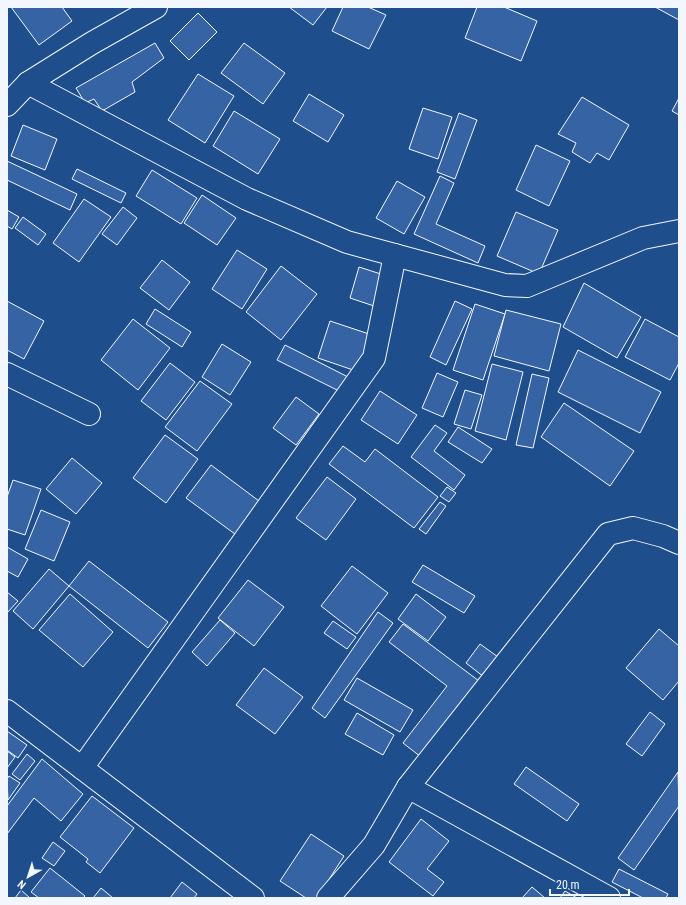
<svg xmlns="http://www.w3.org/2000/svg" width="686" height="905" font-family="'Roboto Condensed',sans-serif">
<style>
.building{fill:#3563a3;stroke:#f2f6ff}
.lines{fill:none;stroke-linecap:round;stroke-linejoin:round}
.minor-casing{stroke:#f2f6ff;stroke-width:24}
.minor{stroke:#1f4e8c;stroke-width:22}
</style>
<rect width="100%" height="100%" fill="#1f4e8c"/>
<g class="building">
<path d="M11,7H62L72,21L39,45Z"/>
<path d="M289,7H327L313,25Z"/>
<path d="M343,7H368L386,15L369,49L332,31Z"/>
<path d="M477,7H504L537,21L521,61L465,38Z"/>
<path d="M655,7H679V20Z"/>
<path d="M198,13L217,32L189,60L170,41Z"/>
<path d="M155,43L164,58L132,82L135,92L102,111L94,99L85,103L76,88Z"/>
<path d="M244,43L285,73L263,104L221,73Z"/>
<path d="M198,74L234,96L205,143L168,120Z"/>
<path d="M309,94L344,115L328,142L293,121Z"/>
<path d="M582,97L629,125L609,160L597,153L590,163L572,152L576,143L558,134Z"/>
<path d="M679,98V115L672,111Z"/>
<path d="M423,108L452,117L438,159L409,149Z"/>
<path d="M234,111L280,139L258,174L213,146Z"/>
<path d="M459,113L477,120L455,179L437,172Z"/>
<path d="M23,125L57,139L45,170L11,156Z"/>
<path d="M536,145L570,161L549,206L516,190Z"/>
<path d="M7,161L77,194L70,210L7,180Z"/>
<path d="M77,169L126,193L121,203L72,179Z"/>
<path d="M152,170L197,198L181,224L136,196Z"/>
<path d="M440,176L454,183L436,224L485,246L478,263L414,234Z"/>
<path d="M397,181L425,197L404,234L376,218Z"/>
<path d="M202,195L236,218L217,245L184,223Z"/>
<path d="M84,199L111,217L79,262L53,243Z"/>
<path d="M123,207L137,218L117,245L102,234Z"/>
<path d="M7,210L19,217L12,229L7,226Z"/>
<path d="M516,212L558,230L539,274L497,256Z"/>
<path d="M23,217L46,234L38,245L15,228Z"/>
<path d="M237,250L267,269L242,309L212,289Z"/>
<path d="M162,260L190,282L169,310L140,288Z"/>
<path d="M281,266L317,294L281,340L246,312Z"/>
<path d="M359,267L387,276L377,307L350,298Z"/>
<path d="M584,283L641,317L617,358L563,327Z"/>
<path d="M7,301L44,321L24,359L7,350Z"/>
<path d="M455,301L472,309L446,365L430,357Z"/>
<path d="M475,304L505,314L483,380L453,370Z"/>
<path d="M155,309L191,332L182,347L146,324Z"/>
<path d="M506,310L561,324L549,371L494,356Z"/>
<path d="M133,319L170,348L138,390L101,360Z"/>
<path d="M645,319L679,337V363L670,380L625,357Z"/>
<path d="M330,321L372,335L359,372L318,358Z"/>
<path d="M222,344L251,362L230,395L202,377Z"/>
<path d="M285,345L350,378L343,393L277,360Z"/>
<path d="M578,350L661,392L640,433L558,392Z"/>
<path d="M170,363L195,382L166,420L141,401Z"/>
<path d="M492,364L523,372L506,440L475,431Z"/>
<path d="M437,373L458,382L443,417L422,408Z"/>
<path d="M532,374L549,378L533,448L516,445Z"/>
<path d="M200,381L232,404L197,451L165,427Z"/>
<path d="M465,390L482,395L471,429L454,424Z"/>
<path d="M380,391L417,415L398,444L361,420Z"/>
<path d="M296,397L319,414L296,445L273,428Z"/>
<path d="M564,403L634,451L610,486L541,437Z"/>
<path d="M435,425L447,433L434,451L465,475L454,490L411,457Z"/>
<path d="M458,427L492,449L482,463L448,442Z"/>
<path d="M165,435L198,459L166,503L133,478Z"/>
<path d="M343,446L365,462L375,449L438,497L414,528L329,464Z"/>
<path d="M72,458L102,483L76,514L46,489Z"/>
<path d="M211,465L263,504L239,537L186,498Z"/>
<path d="M327,477L356,499L326,540L296,518Z"/>
<path d="M13,480L41,489L25,535L7,529V497Z"/>
<path d="M447,487L456,493L449,502L440,496Z"/>
<path d="M440,502L446,506L426,534L419,529Z"/>
<path d="M41,510L70,522L54,561L25,549Z"/>
<path d="M7,547L28,559L18,577L7,571Z"/>
<path d="M89,561L168,622L148,648L69,586Z"/>
<path d="M423,565L475,596L464,613L412,582Z"/>
<path d="M352,566L388,593L357,634L321,606Z"/>
<path d="M49,569L69,586L33,629L13,611Z"/>
<path d="M248,580L284,607L254,646L218,618Z"/>
<path d="M7,592L18,601L7,613Z"/>
<path d="M70,594L113,632L83,667L39,630Z"/>
<path d="M416,594L446,617L428,641L398,619Z"/>
<path d="M378,612L393,623L325,718L312,708Z"/>
<path d="M220,620L235,633L207,666L192,652Z"/>
<path d="M333,621L356,637L347,649L324,633Z"/>
<path d="M403,624L479,681L421,757L403,743L447,686L389,642Z"/>
<path d="M659,629L679,646V681L663,700L626,668Z"/>
<path d="M480,644L498,657L484,677L466,663Z"/>
<path d="M264,668L303,697L275,734L236,705Z"/>
<path d="M357,678L413,710L400,732L344,700Z"/>
<path d="M650,712L665,724L642,756L626,744Z"/>
<path d="M357,713L394,735L383,755L345,734Z"/>
<path d="M7,731L27,745L18,758L7,750Z"/>
<path d="M7,751L15,757L7,768Z"/>
<path d="M27,754L35,761L20,780L12,774Z"/>
<path d="M42,759L83,794L61,821L34,798L7,834V806Z"/>
<path d="M526,767L579,804L567,821L514,784Z"/>
<path d="M678,772L679,806L634,870L618,858Z"/>
<path d="M9,776L20,783L8,800L7,779Z"/>
<path d="M92,796L134,828L100,873L86,862L88,859L60,837Z"/>
<path d="M421,819L449,841L427,869L444,882L433,896L389,862Z"/>
<path d="M311,834L344,856L317,898H306L280,881Z"/>
<path d="M53,842L65,851L54,866L42,858Z"/>
<path d="M50,868L85,896L83,898H39L31,892Z"/>
<path d="M619,869L668,894L666,898H643L612,882Z"/>
<path d="M182,882L197,894L194,898H170Z"/>
<path d="M532,887L545,898H522Z"/>
<path d="M101,888L113,898H93Z"/>
<path d="M21,890L30,898H15Z"/>
<path d="M565,891L577,898H560Z"/>
</g>
<g class="lines">
<g class="minor-casing">
<g id="minor">
<path d="M28,83L247,199L347,242L505,285L527,286L643,238L679,231"/>
<path d="M7,105L28,83L92,43L156,7"/>
<path d="M7,374L89,414"/>
<path d="M7,711L253,898"/>
<path d="M82,768L374,358L395,255"/>
<path d="M408,787L609,898"/>
<path d="M328,898L374,845L408,787L608,534L633,528L663,536L679,543"/>
</g>
</g>
<use href="#minor" class="minor"/>
</g>
<rect width="686" height="905" fill="none" stroke="#f2f6ff" stroke-width="16"/>
<g transform="translate(28 877) rotate(219)" stroke="#1f4e8c" stroke-width="3" paint-order="stroke">
<path d="M0-3L7 15L0 10L-7 15Z" fill="#f2f6ff"/>
<text y="-6" font-size="11" font-weight="bold" text-anchor="middle" fill="#f2f6ff">N</text>
</g>
<path d="M550 889v6h79v-6" fill="none" stroke="#f2f6ff" stroke-width="2"/>
<text x="556" y="889" font-size="12" fill="#f2f6ff" stroke="#1f4e8c" stroke-width="3" paint-order="stroke">20 m</text>
</svg>
